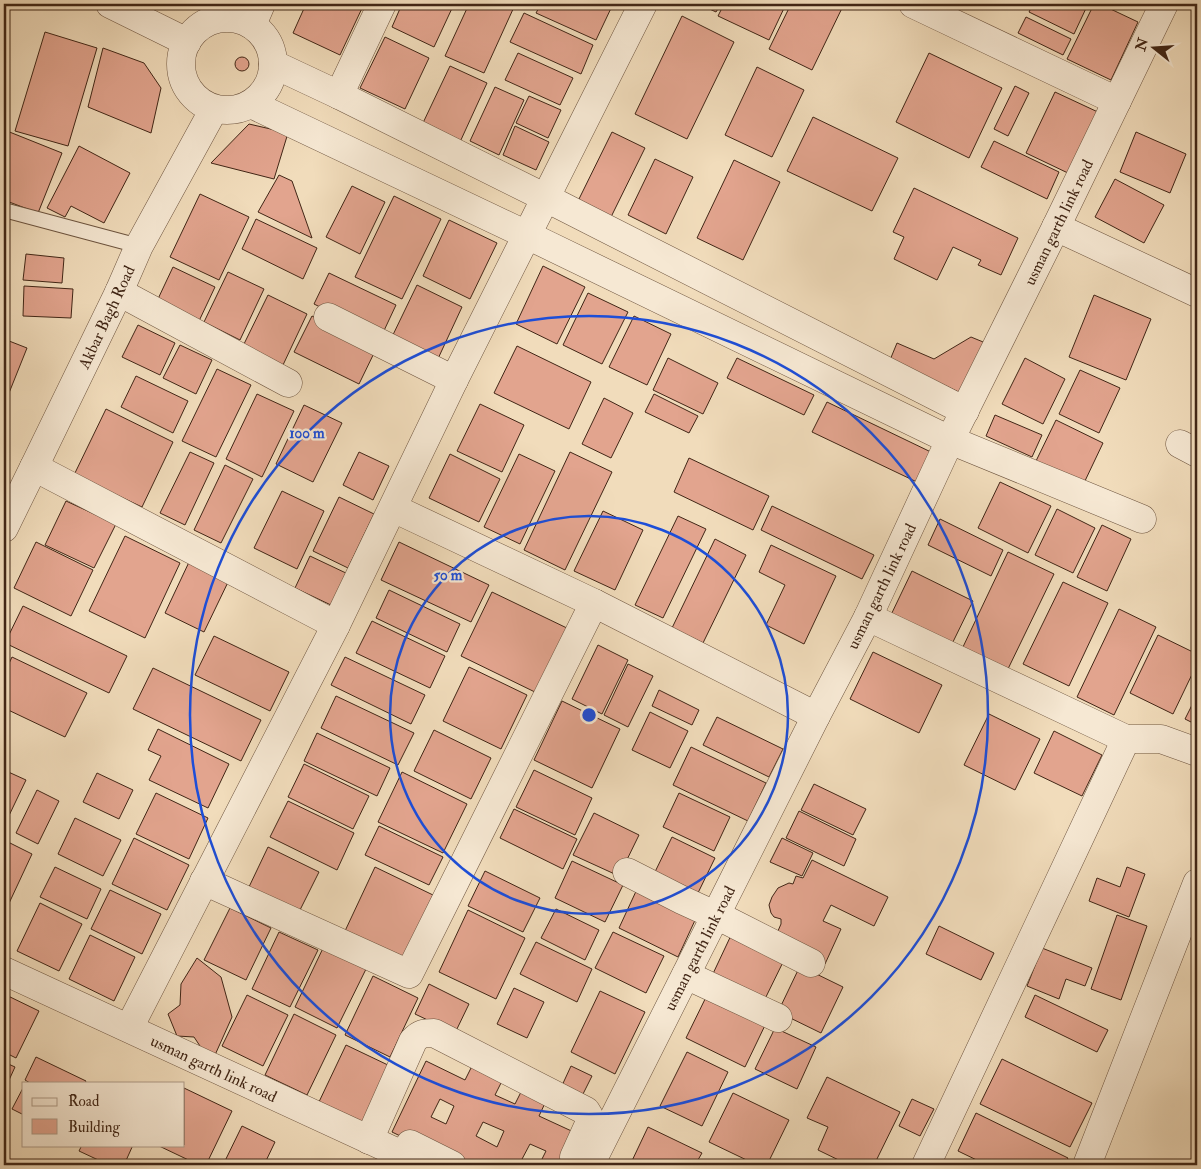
<svg xmlns="http://www.w3.org/2000/svg" width="1201" height="1169" font-family="'IM FELL Double Pica',serif">
<style>
.building{fill:#e2a48e;stroke:#412616;fill-rule:evenodd}
.lines{fill:none;stroke-linecap:round;stroke-linejoin:round}
.service-casing{stroke:#6d543f;stroke-width:16}
.minor-casing{stroke:#6d543f;stroke-width:29}
.tertiary-casing{stroke:#6d543f;stroke-width:29}
.service{stroke:#f6e8d3;stroke-width:14}
.minor{stroke:#f6e8d3;stroke-width:28}
.tertiary{stroke:#f6e8d3;stroke-width:28}
.ring{fill:none;stroke:#1d4ed8;stroke-width:2.5}
.labels{text-anchor:middle;stroke-width:4.5;stroke-linejoin:round;paint-order:stroke}
.street-label{font-size:16px;fill:#412616;stroke:#f6e8d3}
.centre{fill:#1d4ed8;stroke:#f6e8d3;stroke-width:2.5}
.ring-label{font-size:15px;text-anchor:middle;font-weight:bold;fill:#1d4ed8;stroke:#f6e8d3;stroke-width:4.5;stroke-linejoin:round;paint-order:stroke}
</style>
<rect width="100%" height="100%" fill="#f1dcbb"/>
<filter id="stains"><feTurbulence type="fractalNoise" baseFrequency=".004" numOctaves="4"/><feColorMatrix values="0 0 0 0 .2 0 0 0 0 .09 0 0 0 0 .02 0 0 0 .5 -.17"/></filter>
<radialGradient id="worn" r=".72"><stop offset=".6" stop-color="#630" stop-opacity="0"/><stop offset="1" stop-color="#630" stop-opacity=".3"/></radialGradient>
<g class="building">
<path d="M306,4H364L340,55L293,33Z"/>
<path d="M402,4H454L434,47L392,27Z"/>
<path d="M469,4H506L514,7L484,73L445,56Z"/>
<path d="M541,4H613L596,40L536,13Z"/>
<path d="M699,4H721L716,12Z"/>
<path d="M724,4H786L769,40L718,16Z"/>
<path d="M791,4H844L812,70L769,49Z"/>
<path d="M1033,4H1088L1074,34L1029,12Z"/>
<path d="M1094,4H1100L1138,22L1111,80L1067,59Z"/>
<path d="M524,13L593,45L581,74L510,42Z"/>
<path d="M682,16L734,42L687,139L635,114Z"/>
<path d="M1026,17L1071,39L1063,55L1018,33Z"/>
<path d="M45,32L97,48L68,146L15,131Z"/>
<path d="M385,37L429,58L405,109L360,88Z"/>
<path d="M103,48L144,63L161,88L151,133L88,107Z"/>
<path d="M518,53L573,78L560,105L505,80Z"/>
<path d="M929,53L1002,88L969,158L896,122Z"/>
<circle cx="242" cy="64" r="7"/>
<path d="M450,66L487,83L460,142L422,125Z"/>
<path d="M757,67L804,90L772,157L725,135Z"/>
<path d="M1015,86L1029,93L1008,136L994,129Z"/>
<path d="M495,87L524,100L499,155L470,141Z"/>
<path d="M1055,92L1100,113L1070,174L1026,153Z"/>
<path d="M529,96L561,110L548,138L516,123Z"/>
<path d="M813,117L898,158L872,211L787,171Z"/>
<path d="M249,124L288,133L274,179L211,163Z"/>
<path d="M515,126L549,142L536,170L503,155Z"/>
<path d="M7,131L62,153L38,213L4,200V140Z"/>
<path d="M612,132L645,148L611,217L578,201Z"/>
<path d="M1136,132L1186,154L1170,193L1120,172Z"/>
<path d="M994,141L1059,172L1047,199L981,167Z"/>
<path d="M79,146L130,173L104,223L71,206L65,217L47,208Z"/>
<path d="M655,159L693,177L666,234L628,215Z"/>
<path d="M734,160L780,182L743,260L697,238Z"/>
<path d="M279,175L292,181L312,238L258,212Z"/>
<path d="M1115,179L1164,205L1144,243L1095,217Z"/>
<path d="M352,186L385,202L360,254L326,237Z"/>
<path d="M914,188L1018,238L1001,275L978,265L981,260L953,247L937,280L894,259L904,237L893,232Z"/>
<path d="M200,194L249,217L219,280L170,257Z"/>
<path d="M394,196L441,219L402,299L355,277Z"/>
<path d="M256,219L317,248L303,279L242,249Z"/>
<path d="M449,220L497,243L470,299L423,276Z"/>
<path d="M26,254L64,258L62,283L23,280Z"/>
<path d="M543,266L585,287L557,344L516,324Z"/>
<path d="M173,267L215,287L199,321L157,301Z"/>
<path d="M228,272L264,289L240,340L204,322Z"/>
<path d="M329,273L396,305L381,337L314,304Z"/>
<path d="M417,285L462,307L436,363L390,341Z"/>
<path d="M24,286L73,289L71,318L23,316Z"/>
<path d="M588,293L628,312L602,364L563,345Z"/>
<path d="M268,295L307,314L283,365L243,346Z"/>
<path d="M1094,295L1151,319L1126,380L1069,357Z"/>
<path d="M312,316L377,347L359,384L294,352Z"/>
<path d="M634,316L671,334L647,385L609,367Z"/>
<path d="M138,325L175,343L160,375L122,357Z"/>
<path d="M971,337L988,344L965,395L890,360L897,343L934,359Z"/>
<path d="M4,339L27,348L9,393L4,391Z"/>
<path d="M180,345L212,360L196,394L163,378Z"/>
<path d="M517,346L591,382L569,429L494,393Z"/>
<path d="M668,358L718,383L703,414L653,390Z"/>
<path d="M737,358L814,395L804,415L727,378Z"/>
<path d="M1025,358L1065,379L1043,424L1002,404Z"/>
<path d="M217,369L251,385L216,457L182,441Z"/>
<path d="M1080,370L1120,388L1099,433L1059,414Z"/>
<path d="M136,376L188,401L173,433L121,407Z"/>
<path d="M257,394L294,411L262,477L226,459Z"/>
<path d="M654,394L698,416L689,433L645,412Z"/>
<path d="M604,398L633,413L611,458L582,444Z"/>
<path d="M827,402L933,453L919,483L812,432Z"/>
<path d="M480,404L524,425L502,472L457,451Z"/>
<path d="M304,405L342,423L313,482L276,464Z"/>
<path d="M106,409L173,442L142,507L74,475Z"/>
<path d="M995,415L1042,435L1032,457L986,436Z"/>
<path d="M1056,420L1103,443L1084,483L1036,461Z"/>
<path d="M190,452L214,463L185,525L160,513Z"/>
<path d="M359,452L389,466L373,500L343,485Z"/>
<path d="M570,452L612,472L565,570L524,550Z"/>
<path d="M450,454L500,479L479,522L429,498Z"/>
<path d="M519,454L555,471L520,544L484,527Z"/>
<path d="M689,458L769,496L753,530L674,492Z"/>
<path d="M225,465L253,479L221,543L194,530Z"/>
<path d="M1000,482L1051,506L1028,553L978,528Z"/>
<path d="M282,491L324,511L297,569L254,548Z"/>
<path d="M339,497L374,514L348,568L313,551Z"/>
<path d="M66,501L116,524L94,568L45,545Z"/>
<path d="M772,506L874,555L862,579L761,530Z"/>
<path d="M1057,509L1095,528L1073,573L1035,555Z"/>
<path d="M603,511L643,530L615,590L574,571Z"/>
<path d="M678,516L706,529L663,618L635,605Z"/>
<path d="M940,519L1003,550L991,576L928,545Z"/>
<path d="M1102,525L1131,539L1107,591L1077,577Z"/>
<path d="M125,536L180,563L145,638L89,611Z"/>
<path d="M715,539L746,555L703,643L672,628Z"/>
<path d="M36,542L93,570L71,616L14,588Z"/>
<path d="M399,542L489,585L471,622L381,580Z"/>
<path d="M771,545L836,576L804,644L766,625L785,585L759,572Z"/>
<path d="M1008,552L1054,574L1007,671L962,649Z"/>
<path d="M310,556L348,574L333,606L295,588Z"/>
<path d="M190,560L230,578L204,632L165,613Z"/>
<path d="M912,571L973,601L950,648L889,619Z"/>
<path d="M1063,582L1108,603L1069,686L1023,664Z"/>
<path d="M389,590L460,624L447,652L376,618Z"/>
<path d="M492,592L571,630L539,694L461,656Z"/>
<path d="M23,606L127,656L109,693L5,643Z"/>
<path d="M1119,609L1156,627L1114,715L1077,697Z"/>
<path d="M372,621L445,656L430,688L356,653Z"/>
<path d="M1158,635L1197,654V664L1173,714L1130,693Z"/>
<path d="M214,636L289,672L270,711L195,675Z"/>
<path d="M598,645L628,660L602,714L572,699Z"/>
<path d="M873,652L942,685L919,733L850,699Z"/>
<path d="M12,657L87,693L65,737L4,708V674Z"/>
<path d="M345,657L425,695L411,724L331,685Z"/>
<path d="M628,664L653,676L628,727L604,715Z"/>
<path d="M469,667L527,695L501,749L443,721Z"/>
<path d="M153,668L261,720L241,761L133,709Z"/>
<path d="M659,690L699,710L692,725L652,706Z"/>
<path d="M1197,695V725L1185,719Z"/>
<path d="M336,696L414,733L398,765L321,728Z"/>
<path d="M562,701L620,729L592,788L534,760Z"/>
<path d="M650,712L688,731L670,768L632,750Z"/>
<path d="M989,714L1040,739L1015,790L964,765Z"/>
<path d="M717,717L783,749L769,777L703,745Z"/>
<path d="M158,729L229,764L208,808L149,780L161,756L148,750Z"/>
<path d="M434,730L491,758L471,799L414,771Z"/>
<path d="M1054,731L1102,755L1082,796L1034,773Z"/>
<path d="M317,733L390,768L377,796L304,761Z"/>
<path d="M691,747L766,783L748,821L673,785Z"/>
<path d="M304,764L369,796L353,829L288,797Z"/>
<path d="M4,770L26,780L4,826Z"/>
<path d="M534,770L592,798L575,835L516,807Z"/>
<path d="M402,772L467,804L443,853L378,822Z"/>
<path d="M97,773L133,790L119,819L83,802Z"/>
<path d="M814,784L866,809L853,835L801,810Z"/>
<path d="M37,790L59,801L38,844L16,833Z"/>
<path d="M156,793L208,818L189,859L136,834Z"/>
<path d="M679,793L730,817L714,851L663,827Z"/>
<path d="M288,801L354,833L337,870L270,837Z"/>
<path d="M514,809L577,839L563,869L500,838Z"/>
<path d="M799,811L856,839L844,866L786,838Z"/>
<path d="M594,813L639,835L619,876L573,855Z"/>
<path d="M75,818L121,840L103,876L58,854Z"/>
<path d="M379,826L443,857L429,885L365,855Z"/>
<path d="M672,837L715,858L696,897L653,876Z"/>
<path d="M134,838L189,865L167,910L112,884Z"/>
<path d="M782,838L813,853L802,876L770,862Z"/>
<path d="M4,840L32,854L4,914Z"/>
<path d="M268,847L319,872L298,914L248,889Z"/>
<path d="M812,860L888,897L874,926L831,905L823,921L841,929L825,964L774,940L781,924V919L774,917L771,913L769,905L772,897L778,888L789,883L793,884L796,876L803,878Z"/>
<path d="M572,861L623,885L605,922L555,898Z"/>
<path d="M55,867L101,889L87,919L40,897Z"/>
<path d="M375,867L433,895L403,958L345,931Z"/>
<path d="M1127,867L1145,874L1129,917L1089,901L1097,878L1120,887Z"/>
<path d="M485,871L540,898L523,932L468,906Z"/>
<path d="M638,887L697,916L678,957L619,928Z"/>
<path d="M110,890L161,914L142,954L91,929Z"/>
<path d="M40,903L82,924L59,971L17,951Z"/>
<path d="M230,908L271,928L246,980L204,960Z"/>
<path d="M556,909L599,930L585,960L541,938Z"/>
<path d="M468,910L525,938L496,999L439,972Z"/>
<path d="M1117,915L1147,926L1121,1000L1091,989Z"/>
<path d="M939,926L994,953L981,980L926,954Z"/>
<path d="M734,929L787,954L762,1005L710,980Z"/>
<path d="M279,932L318,950L290,1007L252,989Z"/>
<path d="M613,932L664,956L646,993L595,968Z"/>
<path d="M90,935L135,957L114,1001L69,979Z"/>
<path d="M536,942L592,969L577,1002L520,974Z"/>
<path d="M325,944L368,965L337,1028L295,1007Z"/>
<path d="M1042,948L1092,968L1085,986L1066,979L1059,999L1027,986Z"/>
<path d="M197,958L221,977L232,1017L215,1055L202,1049L194,1037L177,1036L168,1014L180,1005L181,984Z"/>
<path d="M800,966L843,987L821,1033L778,1012Z"/>
<path d="M373,976L418,998L390,1057L345,1035Z"/>
<path d="M429,984L469,1004L455,1033L415,1014Z"/>
<path d="M514,988L544,1002L527,1038L497,1024Z"/>
<path d="M710,989L769,1017L745,1067L686,1038Z"/>
<path d="M600,991L645,1012L615,1074L571,1052Z"/>
<path d="M4,994L39,1011L16,1058L4,1052Z"/>
<path d="M247,995L288,1015L263,1066L222,1046Z"/>
<path d="M1035,995L1108,1030L1097,1052L1025,1017Z"/>
<path d="M294,1014L336,1035L307,1095L265,1075Z"/>
<path d="M775,1028L816,1047L797,1089L755,1069Z"/>
<path d="M346,1045L390,1066L362,1125L318,1104Z"/>
<path d="M687,1052L728,1072L702,1126L660,1106Z"/>
<path d="M36,1057L86,1081L85,1083H30L25,1080Z"/>
<path d="M1002,1059L1092,1103L1070,1147L980,1104Z"/>
<path d="M426,1061L465,1080L472,1066L505,1075L495,1095L515,1104L525,1084L546,1101L539,1116L578,1134L563,1165H539L546,1151L530,1144L521,1161L530,1165H460L392,1132ZM440,1099L454,1106L446,1124L431,1117ZM483,1122L504,1131L497,1147L476,1136Z"/>
<path d="M4,1062L15,1067L4,1091Z"/>
<path d="M571,1066L592,1076L579,1102L559,1092Z"/>
<path d="M827,1077L900,1112L874,1165H849L818,1150L828,1127L807,1118Z"/>
<path d="M24,1086V1115L12,1109Z"/>
<path d="M184,1088L232,1111L206,1165H199L157,1145H184Z"/>
<path d="M733,1093L789,1120L767,1165H757L709,1142Z"/>
<path d="M912,1099L934,1109L920,1136L899,1126Z"/>
<path d="M976,1113L1068,1158L1064,1165H987L958,1151Z"/>
<path d="M242,1126L275,1142L264,1165H223Z"/>
<path d="M648,1127L702,1153L695,1165H630Z"/>
<path d="M82,1145H133L124,1165H109L79,1151Z"/>
</g>
<g class="lines">
<g class="service-casing">
<path id="service" d="M4,210L139,246"/>
</g>
<g class="minor-casing">
<g id="minor">
<path d="M913,4L1117,101"/>
<path d="M273,64L339,95L546,198L965,411"/>
<path d="M339,95L382,4"/>
<path d="M251,104L527,235L950,440L1142,519"/>
<path d="M1056,227L1197,293"/>
<path d="M119,292L288,383"/>
<path d="M328,317L454,380"/>
<path d="M1180,444L1197,453"/>
<path d="M34,467L336,625"/>
<path d="M393,508L594,603L816,716"/>
<path d="M868,617L1126,739H1161L1197,752"/>
<path d="M627,872L682,900L730,922L811,963"/>
<path d="M204,881L409,974L594,603"/>
<path d="M4,971L424,1165"/>
<path d="M686,975L778,1018"/>
<path d="M129,1028L336,625L454,380L643,4"/>
<path d="M369,1140L413,1041C420,1033 424,1033 434,1033L586,1111L589,1116V1124L574,1157"/>
<path d="M410,1144L452,1165"/>
<path d="M590,1165L816,716L868,617L950,440L1056,227L1164,4"/>
<path d="M926,1165L1126,739"/>
<path d="M1087,1165L1197,883"/>
</g>
</g>
<g class="tertiary-casing">
<g id="tertiary">
<path d="M110,4L187,42"/>
<circle cx="227" cy="64" r="46"/>
<path d="M252,25L261,4"/>
<path d="M4,528L34,467L119,292L139,246L214,109"/>
</g>
</g>
<use href="#service" class="service"/>
<use href="#minor" class="minor"/>
<use href="#tertiary" class="tertiary"/>
</g>
<g class="ring">
<circle cx="589" cy="715" r="199"/>
<circle cx="589" cy="715" r="399"/>
</g>
<g class="labels">
<g class="street-label">
<text transform="translate(1058 222) rotate(-64)" y="6">usman garth link road</text>
<text transform="translate(106 317) rotate(-65)" y="6">Akbar Bagh Road</text>
<text transform="translate(881 586) rotate(-64)" y="6">usman garth link road</text>
<text transform="translate(699 948) rotate(-63)" y="6">usman garth link road</text>
<text transform="translate(214 1068) rotate(25)" y="6">usman garth link road</text>
</g>
</g>
<circle cx="589" cy="715" r="8" class="centre"/>
<g class="ring-label">
<text x="307" y="438">100 m</text>
<text x="448" y="580">50 m</text>
</g>
<rect width="1201" height="1169" fill="none" stroke="#f1dcbb" stroke-width="20"/>
<rect x="5" y="5" width="1191" height="1159" fill="none" stroke="#412616" stroke-width="2.5"/>
<rect x="10" y="10" width="1181" height="1149" fill="none" stroke="#412616"/>
<rect x="22" y="1082" width="162" height="65" fill="#f6e8d3" stroke="#ae9a87"/>
<rect x="32" y="1098" width="25" height="8" fill="#f6e8d3" stroke="#ae9a87"/>
<text x="68" y="1106" font-size="15" fill="#412616">Road</text>
<rect x="32" y="1119" width="25" height="15" fill="#e2a48e" stroke="#ae9a87"/>
<text x="68" y="1132" font-size="15" fill="#412616">Building</text>
<g transform="translate(1154 48) rotate(287)" stroke="#f6e8d3" stroke-width="4" paint-order="stroke">
<path d="M0-4L9 19L0 12L-9 19Z" fill="#412616"/>
<text y="-8" font-size="14" font-weight="bold" text-anchor="middle" fill="#412616">N</text>
</g>
<rect width="100%" height="100%" filter="url(#stains)"/>
<rect width="100%" height="100%" fill="url(#worn)"/>
</svg>
